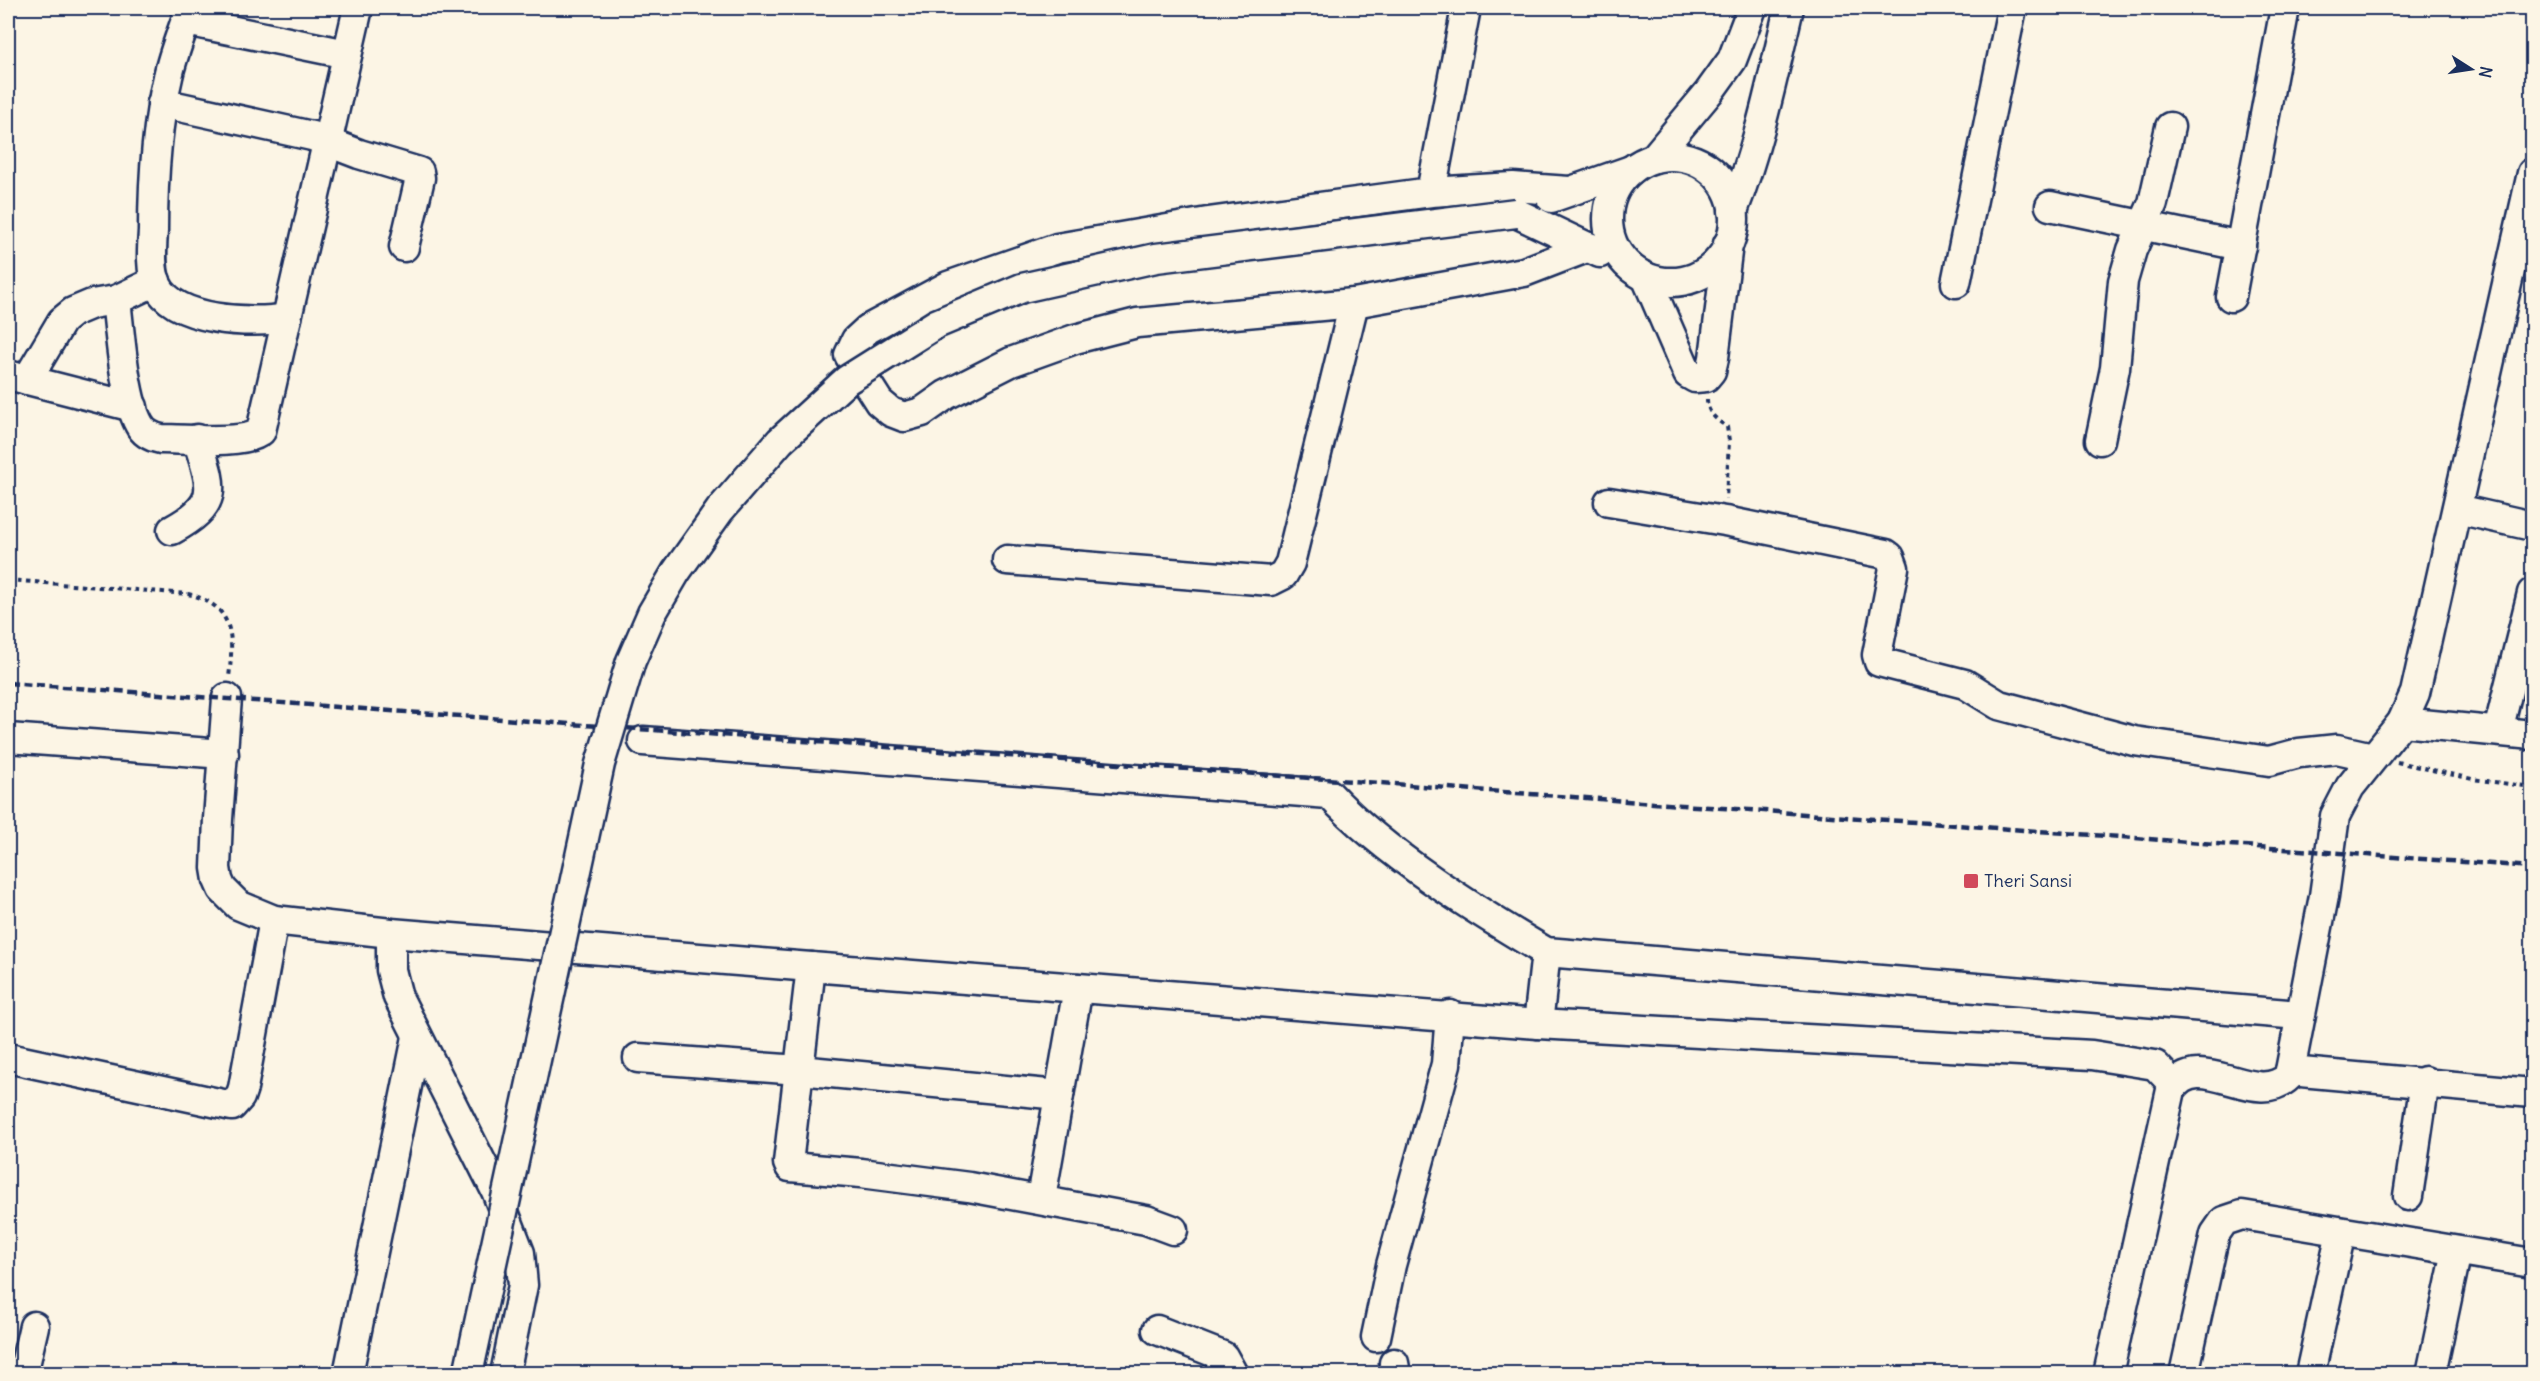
<svg xmlns="http://www.w3.org/2000/svg" width="2540" height="1381" font-family="Delius,sans-serif">
<style>
.lines{fill:none;stroke-linecap:round;stroke-linejoin:round}
.minor-casing{stroke:#1b2f5e;stroke-width:33}
.path{stroke:#1b2f5e;stroke-width:4;stroke-dasharray:4.5 4.5;stroke-linecap:butt}
.minor{stroke:#fcf5e5;stroke-width:28}
.rail{stroke:#1b2f5e;stroke-width:4.5;stroke-dasharray:9 4.5;stroke-linecap:butt}
.minor-bridge-casing{stroke:#1b2f5e;stroke-width:33;stroke-linecap:butt}
.minor-bridge{stroke:#fcf5e5;stroke-width:28}
.poi-dot{fill:#d1495b;stroke:#fcf5e5;stroke-width:2}
.labels{text-anchor:middle;stroke-width:4.5;stroke-linejoin:round;paint-order:stroke}
.poi-label{font-size:18px;fill:#1b2f5e;stroke:#fcf5e5;text-anchor:start}
</style>
<rect width="100%" height="100%" fill="#fcf5e5"/>
<filter id="ink" filterUnits="userSpaceOnUse"><feTurbulence type="fractalNoise" baseFrequency=".0167" numOctaves="2"/><feDisplacementMap in="SourceGraphic" scale="12" xChannelSelector="R" yChannelSelector="G"/><feConvolveMatrix kernelMatrix="1 2 1 2 8 2 1 2 1" color-interpolation-filters="sRGB"/></filter>
<g filter="url(#ink)">
<g class="lines">
<g class="minor-casing">
<g id="minor">
<path d="M190,8C183,30 173,53 168,77C156,127 153,179 153,231C152,247 150,270 157,285C175,322 253,324 287,318"/>
<path d="M186,21L347,54"/>
<path d="M162,103L312,136L359,154L419,172L420,178L404,247"/>
<circle cx="1671" cy="219" r="63"/>
<path d="M1654,158L1709,92L1732,60L1752,8"/>
<path d="M1569,191L1513,187L1431,192L1208,222L1057,248L948,286L868,329L856,340L849,355L879,402L891,412L904,417L922,412L946,395L1011,362L1075,339L1137,323L1354,303L1524,272L1589,247"/>
<path d="M1431,192L1466,8"/>
<path d="M1551,198L1631,170"/>
<path d="M2050,206L2241,246"/>
<path d="M1733,211C1759,145 1773,76 1789,8"/>
<path d="M1516,213L1600,253"/>
<path d="M1646,277L1688,374L1695,378L1706,377L1711,371L1714,358L1728,244"/>
<path d="M1956,283L2012,8"/>
<path d="M2231,297L2285,8"/>
<path d="M116,300C120,332 124,397 139,424C143,432 151,437 161,439C182,439 247,445 261,431L358,8"/>
<path d="M8,375L133,407"/>
<path d="M27,380L62,321L73,312L92,304L116,300L156,281"/>
<path d="M2100,440L2115,368L2123,281L2132,250L2153,203L2170,127"/>
<path d="M1609,502L1725,521L1886,554L1890,557L1894,568L1877,655L1879,662L1965,684L1999,705L2134,741L2269,761L2299,753L2337,749L2373,757"/>
<path d="M2457,509L2532,526"/>
<path d="M172,530C222,503 212,486 197,439"/>
<path d="M1007,560L1271,581L1283,575L1290,563L1354,303"/>
<path d="M227,698L218,819L216,868L218,880L222,889L238,905L274,920L391,933L811,967L1538,1024L2092,1055L2155,1065L2174,1085"/>
<path d="M2402,722L2532,735"/>
<path d="M2498,731L2532,593"/>
<path d="M8,738L224,754"/>
<path d="M643,741L1329,794C1385,854 1475,910 1546,952L2300,1015"/>
<path d="M391,933V970L398,997L496,1191L520,1253L523,1285L505,1374"/>
<path d="M811,967L788,1163L790,1167L861,1173L969,1187L1146,1220L1173,1230"/>
<path d="M1538,1024L1546,952"/>
<path d="M8,1058L232,1106L240,1097L243,1088L274,920"/>
<path d="M638,1058L799,1070L1059,1095"/>
<path d="M2290,1071L2532,1093"/>
<path d="M2408,1196L2425,1081"/>
<path d="M1041,1198L1078,988"/>
<path d="M1157,1330L1223,1356L1233,1374"/>
<path d="M1376,1337L1391,1265L1446,1064L1450,1015"/>
<path d="M1394,1363L1396,1374"/>
<path d="M23,1374L34,1326"/>
<path d="M348,1374L417,1037"/>
<path d="M2108,1374L2171,1090C2199,1046 2255,1110 2289,1076L2324,896L2335,816L2350,787L2402,722L2415,693L2532,173"/>
<path d="M2184,1374L2215,1234L2224,1221L2242,1215L2532,1263"/>
<path d="M2310,1374L2341,1232"/>
<path d="M2431,1374L2457,1251"/>
</g>
</g>
<g class="path">
<path d="M1707,399C1707,413 1716,419 1727,427L1729,441L1726,499"/>
<path d="M8,580L188,594C234,605 234,637 229,677"/>
<path d="M2397,762L2472,779L2532,787"/>
</g>
<use href="#minor" class="minor"/>
<path class="rail" d="M8,683L2532,867"/>
<g class="minor-bridge-casing">
<path id="minor-bridge" d="M468,1374L600,764L631,661L652,613L676,572L720,510L780,441L847,380L936,324L1022,288L1156,258L1516,213"/>
</g>
<use href="#minor-bridge" class="minor-bridge"/>
</g>
</g>
<rect class="poi-dot" x="1963" y="873" width="16" height="16" rx="3"/>
<g class="labels">
<g class="poi-label">
<text x="1984" y="887">Theri Sansi</text>
</g>
</g>
<rect width="2540" height="1381" fill="none" stroke="#fcf5e5" stroke-width="30"/>
<rect x="15" y="15" width="2510" height="1351" fill="none" stroke="#1b2f5e" stroke-width="2" filter="url(#ink)"/>
<g transform="translate(2471 69) rotate(102)" stroke="#fcf5e5" stroke-width="4.5" paint-order="stroke">
<path d="M0-4.5L10 22L0 15L-10 22Z" fill="#1b2f5e"/>
<text y="-9" font-size="16" font-weight="bold" text-anchor="middle" fill="#1b2f5e">N</text>
</g>
</svg>
